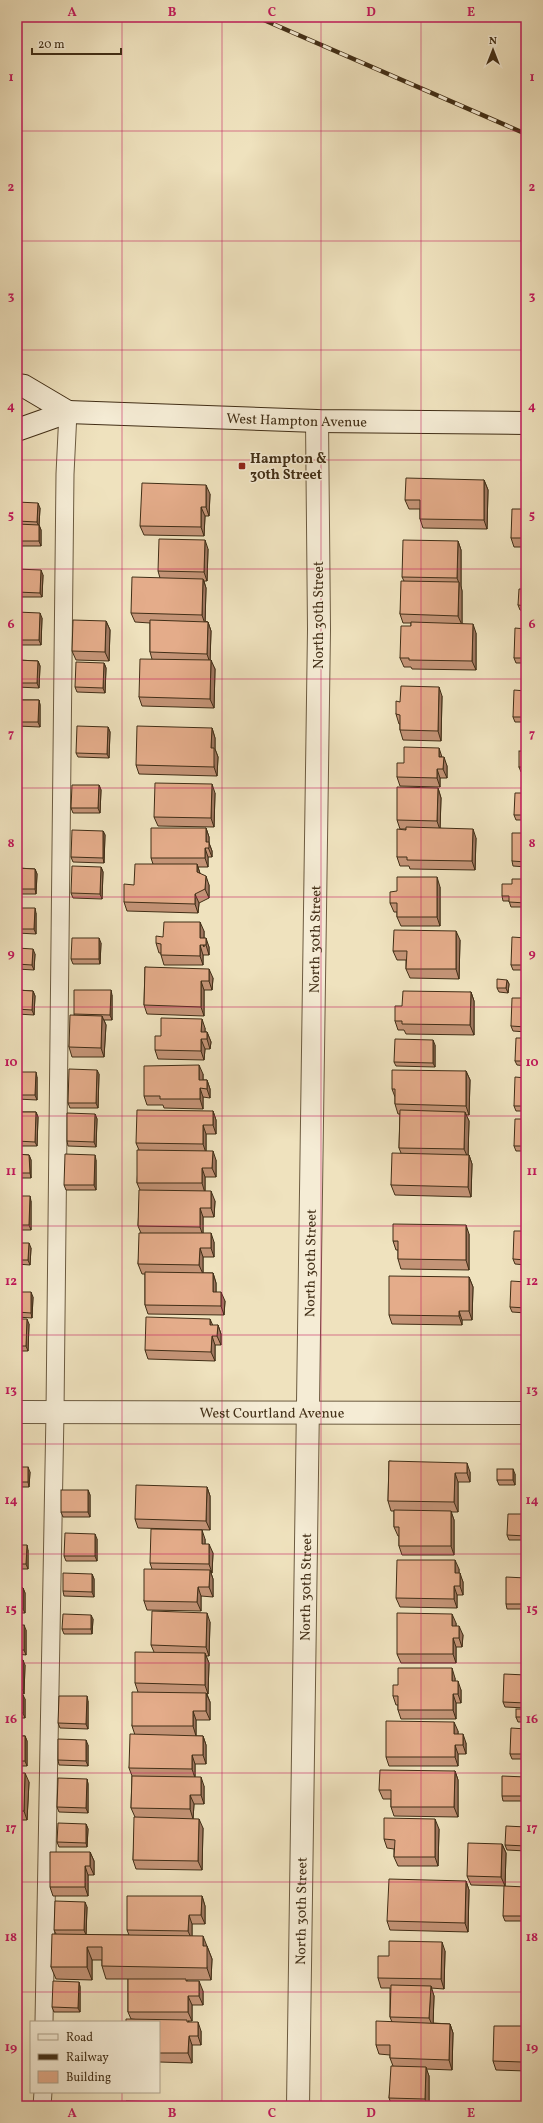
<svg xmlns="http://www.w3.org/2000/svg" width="543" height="2123" font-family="Vollkorn,serif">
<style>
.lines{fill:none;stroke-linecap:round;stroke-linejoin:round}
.service-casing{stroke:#6c5b40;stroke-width:19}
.minor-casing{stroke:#6c5b40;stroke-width:24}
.secondary-casing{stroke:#412e16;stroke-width:24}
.service{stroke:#f5ecd5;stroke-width:17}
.minor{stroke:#f5ecd5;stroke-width:22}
.secondary{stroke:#f5ecd5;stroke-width:22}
.rail-casing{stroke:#412e16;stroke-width:4.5}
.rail{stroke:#f5ecd5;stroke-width:3;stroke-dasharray:9;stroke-linecap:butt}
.wall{fill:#c49477;stroke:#412e16}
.shaded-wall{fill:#a07861;stroke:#412e16}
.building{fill:#e4ac8a;stroke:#412e16}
.grid{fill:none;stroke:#c2185b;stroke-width:1;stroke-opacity:0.55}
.poi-dot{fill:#8f2418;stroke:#f5ecd5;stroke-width:1.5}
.labels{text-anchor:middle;stroke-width:3;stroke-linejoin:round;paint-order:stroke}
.street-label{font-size:14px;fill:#412e16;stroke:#f5ecd5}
.poi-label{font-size:14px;font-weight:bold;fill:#412e16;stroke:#f5ecd5;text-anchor:start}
.neatline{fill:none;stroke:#c2185b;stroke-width:1.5}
.grid-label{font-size:13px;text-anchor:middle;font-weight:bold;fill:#c2185b}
</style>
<rect width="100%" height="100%" fill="#efe2be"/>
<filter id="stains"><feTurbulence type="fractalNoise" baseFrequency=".005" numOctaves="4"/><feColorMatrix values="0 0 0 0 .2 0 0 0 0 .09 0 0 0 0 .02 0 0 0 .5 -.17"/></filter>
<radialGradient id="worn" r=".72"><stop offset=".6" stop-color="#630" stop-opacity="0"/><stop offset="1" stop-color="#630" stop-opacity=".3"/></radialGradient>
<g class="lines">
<g class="service-casing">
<g id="service">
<path d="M44,2022L55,1412L65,474L68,412"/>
<path d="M42,2106L43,2092"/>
</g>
</g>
<g class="minor-casing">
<g id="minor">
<path id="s1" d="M17,1412L526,1413"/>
<path id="s2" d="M298,2106L319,629L317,421"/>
</g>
</g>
<g class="secondary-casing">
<g id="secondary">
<path d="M17,385L24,386L68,412"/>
<path id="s3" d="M17,430L68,412L317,421L526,423"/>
</g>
</g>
<use href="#service" class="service"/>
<use href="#minor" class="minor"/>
<use href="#secondary" class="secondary"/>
<g class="rail-casing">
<path id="rail" d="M257,17L526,134"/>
</g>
<use href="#rail" class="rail"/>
</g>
<g class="wall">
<path d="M484,480L488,490L487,529L423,528L420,519V509H409L405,500Z"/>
<path d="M210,494L209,516H205L204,536L144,535L140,526Z"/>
<path d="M17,502L40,508L39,525L41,530V546H17Z"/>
<path d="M526,509V547H514L511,538Z"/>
<path d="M458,541L461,550V586L462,591V623L476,633V670L412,669L411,667H404L400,658L411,626V623H403L400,614L404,581L402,577Z"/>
<path d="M208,549L207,581H204L206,588L205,621L208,622L211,631L210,660L215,669L214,708L142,706L139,697L152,659L150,652V623L135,622L131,613L160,578L158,571Z"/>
<path d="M17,569L43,575L42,597H17Z"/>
<path d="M526,589V611L520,610L518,605Z"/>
<path d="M17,612L42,618L41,645H17Z"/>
<path d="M106,621L110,630L109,661L76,660L72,651Z"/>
<path d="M526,629V663H516L514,658Z"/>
<path d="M17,660L38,661L40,666L39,688L17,687Z"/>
<path d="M104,663L106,668L105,693L77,692L75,687Z"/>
<path d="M526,691V722H515L513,717Z"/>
<path d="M442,696L441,741L403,740L400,730V724H399L396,714L400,702Z"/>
<path d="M17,700H39L40,705V727L17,726Z"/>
<path d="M108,727L110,732L109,758L78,757L76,753Z"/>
<path d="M212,728L215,738V749L218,757L217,776L139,774L136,765Z"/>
<path d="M526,751V772H521L519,767Z"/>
<path d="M442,757L447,766V778H440V787L400,786L397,777L404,763Z"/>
<path d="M99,785L101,790L100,813H73L71,808Z"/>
<path d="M438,788L441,798L440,828L476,838L475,870L410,869L409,866H400L397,857L406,829H400L397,820Z"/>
<path d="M215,793L214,827L158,826L154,817Z"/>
<path d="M526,793V820H516L514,815Z"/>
<path d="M206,828L209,837V843L212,851V857H208V867H198L200,873L209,885V898L199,903L198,913L127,911L124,902L134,885L153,864L151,858Z"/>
<path d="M103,831L105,835L104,863L73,862L71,857Z"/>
<path d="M526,833V867L513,866L512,861Z"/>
<path d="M101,867L103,872L102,899L73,898L71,893Z"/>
<path d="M17,868L35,869L37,874L36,894H17Z"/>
<path d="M526,879V907H511L509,901H503L502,896L512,884Z"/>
<path d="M440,887V926H401L397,917V912H394L390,903Z"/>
<path d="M17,908L36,913V934L17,933Z"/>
<path d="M204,931V938L209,947V955H203V965H164L161,955V953H159L156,943L163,937Z"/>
<path d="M526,938V970H513L511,965Z"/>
<path d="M460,940L459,979L410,978L406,969V960H397L393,951Z"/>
<path d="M101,943L100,964H73L71,959Z"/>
<path d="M17,948L35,954L34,970L17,969Z"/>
<path d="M145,967L213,978L212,990H204V1016L147,1014L144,1005Z"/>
<path d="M507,980L509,984L508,993L499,992L497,988Z"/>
<path d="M17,990L33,991L35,996L34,1015L17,1014Z"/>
<path d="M471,992L474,1001V1035L406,1034L404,1030H398L395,1021L402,1006Z"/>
<path d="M112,995V1020H104L106,1025L104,1057H72L69,1047L74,1015V1014Z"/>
<path d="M526,998V1032L513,1031L511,1026Z"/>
<path d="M205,1028V1032H207L211,1042L210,1049H205L204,1060L158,1059L155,1050Z"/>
<path d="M526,1038V1066L517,1065L515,1061Z"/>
<path d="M435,1045V1067L396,1066L394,1062Z"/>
<path d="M466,1071L470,1080L469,1115H466L469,1121L468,1155H469L472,1164L471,1197L395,1195L391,1185L401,1153L399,1148L400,1114H398L395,1104V1097L392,1089Z"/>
<path d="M17,1072L37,1077V1100L17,1099Z"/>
<path d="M99,1074L98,1108H70L68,1103Z"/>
<path d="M203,1074V1080H207L210,1089V1098L203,1097V1109L164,1108L163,1105H147L144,1096Z"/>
<path d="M526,1078V1111H516L514,1106Z"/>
<path d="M213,1111L216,1120V1134H206V1151L216,1160V1177H205V1191L215,1201L214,1217H203V1233L214,1242V1257H203V1273H213L216,1283V1292L225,1301L224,1315L148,1314L145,1305V1274H142L138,1264L141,1233L138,1226L140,1190L137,1183L139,1150L136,1143Z"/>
<path d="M17,1112H36L38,1117L37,1146H17Z"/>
<path d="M95,1114L97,1119L96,1147L68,1146L67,1141Z"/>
<path d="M526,1119V1151H516L514,1146Z"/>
<path d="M17,1154L29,1155L31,1160V1178H17Z"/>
<path d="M96,1160V1190H66L64,1185Z"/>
<path d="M17,1196L31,1201V1230H17Z"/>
<path d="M526,1231V1265L515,1264L513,1259Z"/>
<path d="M469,1234V1270L401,1269L398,1259V1250H396L393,1241Z"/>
<path d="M17,1243L31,1248L30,1265L17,1264Z"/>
<path d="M469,1277L473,1287L472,1320H462V1325L392,1324L389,1315Z"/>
<path d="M526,1282V1313L512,1312L510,1307Z"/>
<path d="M17,1292L33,1297L32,1318L17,1317Z"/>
<path d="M17,1319L29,1324L28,1351H17Z"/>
<path d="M218,1325L221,1334V1345H215V1361L148,1359L145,1350Z"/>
<path d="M389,1461L470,1472V1482H458V1512H451L454,1520V1555H402L399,1546V1536H398L394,1527V1511H391L388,1501Z"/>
<path d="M17,1467L30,1472L29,1487H17Z"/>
<path d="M515,1474V1485H499L497,1480Z"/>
<path d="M207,1487L210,1496V1530L138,1528L135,1519Z"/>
<path d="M88,1490L90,1495V1517H63L61,1512Z"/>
<path d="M526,1514V1540H509L507,1535Z"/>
<path d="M97,1539V1561H66L64,1556Z"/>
<path d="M205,1539V1544L213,1553L212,1573H211L213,1579V1597L201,1596V1611L147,1610L144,1601L152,1569L150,1563Z"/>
<path d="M17,1545L28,1550V1569H17Z"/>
<path d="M459,1569V1573L463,1582V1595H457V1608L400,1607L396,1598Z"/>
<path d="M92,1574L94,1579V1597L64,1596L63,1591Z"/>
<path d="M526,1578V1609H507L506,1604Z"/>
<path d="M17,1587L23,1588L25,1593V1613H17Z"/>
<path d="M93,1619L92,1634H64L62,1629Z"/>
<path d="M210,1622L209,1656H206L209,1663L208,1694H207L210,1702V1720H196V1736H203L206,1745V1764H195V1777L204,1786V1804H194L193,1819L203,1828L202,1870L136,1869L133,1860L135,1817L131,1808L132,1776L129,1768L135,1735L132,1726L138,1692L135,1683L154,1652L151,1645Z"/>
<path d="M456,1623V1626L463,1635L462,1647H456V1663H401L397,1654Z"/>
<path d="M17,1625L26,1630V1655L17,1654Z"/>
<path d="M17,1660L25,1665L24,1694H17Z"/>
<path d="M526,1675V1708L505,1707L503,1702Z"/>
<path d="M455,1678V1681L461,1690V1703H456V1719H401L398,1710V1705H396L393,1696L398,1685Z"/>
<path d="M17,1694L25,1699V1718H17Z"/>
<path d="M88,1701V1729L60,1728L58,1723Z"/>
<path d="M526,1709V1722H518L516,1717Z"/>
<path d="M526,1729V1759H512L510,1754Z"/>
<path d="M458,1731V1734L466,1743V1754H458V1766H389L386,1757Z"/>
<path d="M17,1736H25L27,1741V1766H17Z"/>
<path d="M88,1745V1766L59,1765L58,1760Z"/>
<path d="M455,1771L458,1780V1817L394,1816L391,1807V1799H383L379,1790Z"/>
<path d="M17,1773L29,1782L27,1820H17Z"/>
<path d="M526,1777V1801H503L502,1796Z"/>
<path d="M87,1779L88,1784V1813L59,1812L57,1807Z"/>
<path d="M86,1824L88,1829L87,1847H59L57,1842Z"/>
<path d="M526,1827V1851L507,1850L505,1845Z"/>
<path d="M439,1829L438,1866H398L394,1857V1849L387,1848L384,1839Z"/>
<path d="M502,1844L506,1853L505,1886L471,1885L467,1876Z"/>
<path d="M90,1852L94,1861V1875H88V1896H53L50,1887Z"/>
<path d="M466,1881L469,1890L468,1932L390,1930L387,1921Z"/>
<path d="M526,1887V1921H505L503,1916Z"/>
<path d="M202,1896L205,1906V1924H192V1936L207,1946L212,1959L211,1980H187V1981L203,1991V2005H192V2021H188L201,2031V2045H192V2063L159,2062V2022L131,2019L128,2012V1979H106L102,1966V1960H92V1980L56,1979L51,1967L56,1934L54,1930L87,1907L86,1935H129L127,1930Z"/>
<path d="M445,1951L444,1989L431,1988L434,1996L433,2023L450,2024L453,2033L452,2070L426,2069L429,2076V2103H391L389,2098L393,2066L390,2058V2055L379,2054L376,2045L392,2022L390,2017V1988H381L378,1978L389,1956Z"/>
<path d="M79,1982L80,1987V2012H54L52,2007Z"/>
<path d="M523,2026L526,2071L496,2070L493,2061Z"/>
</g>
<g class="shaded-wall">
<path d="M484,480L488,490L487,529L484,520Z"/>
<path d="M206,485L210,494L209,516L206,507Z"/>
<path d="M38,503L40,508L39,525L41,530V546L39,541V527L37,522Z"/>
<path d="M201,507L205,516L204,536L201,527Z"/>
<path d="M205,540L208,549L207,581L204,572Z"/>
<path d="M458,541L461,550V586L462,591V625L458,616L459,583L457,578Z"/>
<path d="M41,570L43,575L42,597L40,593Z"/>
<path d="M203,579L206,588L205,624L202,615Z"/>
<path d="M40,613L42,618L41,645L39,640Z"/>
<path d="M106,621L110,630L109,661L105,652Z"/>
<path d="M208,622L211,631L210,663L207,654Z"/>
<path d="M473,624L476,633V670L472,661Z"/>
<path d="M211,660L215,669L214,708L210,699Z"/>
<path d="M38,661L40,666L39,688L37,683Z"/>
<path d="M104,663L106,668L105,693L103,688Z"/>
<path d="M439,687L442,696L441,741L438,731Z"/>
<path d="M39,700L40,705V727L38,722Z"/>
<path d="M108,727L110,732L109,758L107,754Z"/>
<path d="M212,728L215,738V749L218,757L217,776L214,767L211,748Z"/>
<path d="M439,748L442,757H439Z"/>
<path d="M444,757L447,766V778L443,769Z"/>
<path d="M437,769L440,778V787L437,778Z"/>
<path d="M212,784L215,793L214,827L211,818Z"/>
<path d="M99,785L101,790L100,813L98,808Z"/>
<path d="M438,788L441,798L440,830L437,821Z"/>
<path d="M206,828L209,837V843L212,851V857L206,842Z"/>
<path d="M473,829L476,838L475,870L472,861Z"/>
<path d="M103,831L105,835L104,863L103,858Z"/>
<path d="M205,848L208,857V867L205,858Z"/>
<path d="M197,864L200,874L197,872Z"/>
<path d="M101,867L103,872L102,899L100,894Z"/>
<path d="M35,869L37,874L36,894L35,889Z"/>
<path d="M206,876L209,885V898L205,889Z"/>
<path d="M437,877L440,887V926L437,917Z"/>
<path d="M195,894L199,903L198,913L195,904Z"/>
<path d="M35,908L36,913V934L34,929Z"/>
<path d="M200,922L204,931V947L200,938Z"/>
<path d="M456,931L460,940L459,979L456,969Z"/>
<path d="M99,938L101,943L100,964L99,959Z"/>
<path d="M206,938L209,947V955L206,945Z"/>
<path d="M200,945L203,955V965L200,956Z"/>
<path d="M33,949L35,954L34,970L32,965Z"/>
<path d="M209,969L213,978L212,990L209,981Z"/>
<path d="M507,980L509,984L508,993L506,988Z"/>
<path d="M201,981L204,990V1016L201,1007Z"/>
<path d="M111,990L112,995V1020L110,1015Z"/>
<path d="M33,991L35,996L34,1015L32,1010Z"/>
<path d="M471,992L474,1001V1035L470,1025Z"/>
<path d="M102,1016L106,1025L104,1057L101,1048Z"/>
<path d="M202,1019L205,1028V1039L201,1032Z"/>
<path d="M207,1032L211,1042L210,1049L207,1039Z"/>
<path d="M201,1039L205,1049L204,1060L201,1051Z"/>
<path d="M433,1040L435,1045V1067L433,1063Z"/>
<path d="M199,1065L203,1074V1089L199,1080Z"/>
<path d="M97,1070L99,1074L98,1108L96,1103Z"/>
<path d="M466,1071L470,1080L469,1115L466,1106Z"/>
<path d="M36,1072L37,1077V1100L35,1095Z"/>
<path d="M207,1080L210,1089V1098L207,1089Z"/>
<path d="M200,1088L203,1097V1109L200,1099Z"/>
<path d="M213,1111L216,1120V1134L213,1125Z"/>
<path d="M36,1112L38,1117L37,1146L35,1142Z"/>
<path d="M465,1112L469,1121L468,1158L464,1149Z"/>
<path d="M95,1114L97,1119L96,1147L94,1142Z"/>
<path d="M203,1125L206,1134V1153L203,1144Z"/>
<path d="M213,1151L216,1160V1177L212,1168Z"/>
<path d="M29,1155L31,1160V1178L30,1173Z"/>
<path d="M95,1155L96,1160V1190L94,1185Z"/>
<path d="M469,1155L472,1164L471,1197L468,1187Z"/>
<path d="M202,1168L205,1177V1193L202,1183Z"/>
<path d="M211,1191L215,1201L214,1217L211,1208Z"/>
<path d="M30,1196L31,1201V1230L29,1225Z"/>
<path d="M200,1208L203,1217V1236L200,1227Z"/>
<path d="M466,1225L469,1234V1270L466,1260Z"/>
<path d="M211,1233L214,1242V1257L211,1248Z"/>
<path d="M29,1243L31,1248L30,1265L28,1260Z"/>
<path d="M200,1248L203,1257V1274L199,1265Z"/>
<path d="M213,1273L216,1283V1301L213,1292Z"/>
<path d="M469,1277L473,1287L472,1320L469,1311Z"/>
<path d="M31,1292L33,1297L32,1318L31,1313Z"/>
<path d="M221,1292L225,1301L224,1315L221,1306Z"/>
<path d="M459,1311L462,1320V1325L459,1316Z"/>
<path d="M27,1319L29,1324L28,1351L26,1346Z"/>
<path d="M210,1319L214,1328L210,1325Z"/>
<path d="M218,1325L221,1334V1345L217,1336Z"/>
<path d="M212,1336L215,1345V1361L211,1352Z"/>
<path d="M467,1463L470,1472V1482L467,1473Z"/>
<path d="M28,1467L30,1472L29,1487L28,1482Z"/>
<path d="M513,1469L515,1474V1485L513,1480Z"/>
<path d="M455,1473L458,1482V1512L454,1502Z"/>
<path d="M207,1487L210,1496V1530L206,1521Z"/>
<path d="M88,1490L90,1495V1517L88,1512Z"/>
<path d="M451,1511L454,1520V1555L451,1546Z"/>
<path d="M202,1530L205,1539V1553L202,1544Z"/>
<path d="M95,1534L97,1539V1561L95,1556Z"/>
<path d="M209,1544L213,1553L212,1573L209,1564Z"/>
<path d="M27,1545L28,1550V1569L26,1564Z"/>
<path d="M455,1560L459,1569V1582L455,1573Z"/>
<path d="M210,1570L213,1579V1597L209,1587Z"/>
<path d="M460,1573L463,1582V1595L460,1586Z"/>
<path d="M92,1574L94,1579V1597L92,1592Z"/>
<path d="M454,1586L457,1595V1608L454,1599Z"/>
<path d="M198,1587L201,1596V1611L197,1602Z"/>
<path d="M23,1588L25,1593V1613L23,1609Z"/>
<path d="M207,1613L210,1622L209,1656L206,1647Z"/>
<path d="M452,1614L456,1623V1635L452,1626Z"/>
<path d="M91,1615L93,1619L92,1634L91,1629Z"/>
<path d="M24,1625L26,1630V1655L24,1650Z"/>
<path d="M459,1626L463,1635L462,1647L459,1638Z"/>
<path d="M453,1638L456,1647V1663L453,1654Z"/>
<path d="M205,1653L209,1663L208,1694L205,1685Z"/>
<path d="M23,1660L25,1665L24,1694L23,1690Z"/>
<path d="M452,1668L455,1678V1690L452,1681Z"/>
<path d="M458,1681L461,1690V1703L458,1694Z"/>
<path d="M206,1693L210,1702V1720L206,1711Z"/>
<path d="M453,1694L456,1703V1719L453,1710Z"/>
<path d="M23,1695L25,1699V1718L23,1713Z"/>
<path d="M87,1696L88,1701V1729L86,1724Z"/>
<path d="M193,1711L196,1720V1736L193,1726Z"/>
<path d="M454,1722L458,1731V1743L454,1734Z"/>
<path d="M463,1734L466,1743V1754L463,1745Z"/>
<path d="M25,1736L27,1741V1766L25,1761Z"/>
<path d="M203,1736L206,1745V1764L203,1755Z"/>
<path d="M86,1740L88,1745V1766L86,1761Z"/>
<path d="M455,1745L458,1754V1766L455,1757Z"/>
<path d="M192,1755L195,1764V1778L192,1769Z"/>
<path d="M455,1771L458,1780V1817L454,1807Z"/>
<path d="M25,1773L29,1782L27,1820L24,1811Z"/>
<path d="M201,1777L204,1786V1804L201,1795Z"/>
<path d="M87,1779L88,1784V1813L86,1808Z"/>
<path d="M190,1795L194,1804L193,1819L190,1809Z"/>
<path d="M199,1819L203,1828L202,1870L198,1861Z"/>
<path d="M435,1819L439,1829L438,1866L435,1857Z"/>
<path d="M86,1824L88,1829L87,1847L86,1843Z"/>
<path d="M502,1844L506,1853L505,1886L501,1877Z"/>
<path d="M90,1852L94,1861V1875L90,1866Z"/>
<path d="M85,1866L88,1875V1896L85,1887Z"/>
<path d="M466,1881L469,1890L468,1932L465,1923Z"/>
<path d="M202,1896L205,1906V1924L201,1915Z"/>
<path d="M85,1902L87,1907L86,1935L84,1930Z"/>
<path d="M189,1915L192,1924V1940L188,1931Z"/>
<path d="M203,1936L212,1959L211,1980L207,1968L203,1946Z"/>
<path d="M442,1942L445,1951L444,1989L441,1979Z"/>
<path d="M87,1947L92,1960V1980L87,1967Z"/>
<path d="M199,1981L203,1991V2005L199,1996Z"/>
<path d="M79,1982L80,1987V2012L78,2008Z"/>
<path d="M431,1986L434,1996L433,2027L429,2018Z"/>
<path d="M188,1996L192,2005V2021L188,2012Z"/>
<path d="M198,2022L201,2031V2045L198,2036Z"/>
<path d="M450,2024L453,2033L452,2070L449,2060Z"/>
<path d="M523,2026L526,2034V2071L522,2062Z"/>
<path d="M189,2036L192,2045V2063L188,2053Z"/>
<path d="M426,2067L429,2076V2106H428L425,2099Z"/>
</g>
<g class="building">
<path d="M406,478L484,480V520L420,519V500H405Z"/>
<path d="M142,483L206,485V507H201V527L140,526Z"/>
<path d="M17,502L38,503L37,522L17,521Z"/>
<path d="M512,509H526V538H511Z"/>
<path d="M17,524L39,525V541H17Z"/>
<path d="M159,539L205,540L204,572L158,571Z"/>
<path d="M403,540L458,541L457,578L402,577Z"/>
<path d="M17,569L41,570L40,593L17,592Z"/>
<path d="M132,577L203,579L202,615L131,613Z"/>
<path d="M401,581L459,582L458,616L400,614Z"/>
<path d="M519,589H526V606L518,605Z"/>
<path d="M17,612L40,613L39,640H17Z"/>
<path d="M73,620L106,621L105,652L72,651Z"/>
<path d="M150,620L208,622L207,654L150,652Z"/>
<path d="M411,622L473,624L472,661L409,660V658H400L401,626H411Z"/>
<path d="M515,628L526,629V658H514Z"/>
<path d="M140,659L211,660L210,699L139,697Z"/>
<path d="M17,660L38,661L37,683H17Z"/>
<path d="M76,662L104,663L103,688L75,687Z"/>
<path d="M401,686L439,687L438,731L400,730V715L396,714V701L400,702Z"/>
<path d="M514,690L526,691V717H513Z"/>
<path d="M17,700H39L38,722H17Z"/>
<path d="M77,726L108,727L107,754L76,753Z"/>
<path d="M137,726L212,728L211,748H214V767L136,765Z"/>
<path d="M404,747L439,748V757H444L443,769H437V778L397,777V763H404Z"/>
<rect x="519" y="751" width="7" height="16"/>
<path d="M155,783L212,784L211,818L154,817Z"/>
<path d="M72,785H99L98,808H71Z"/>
<path d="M397,787L438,788L437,821L397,820Z"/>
<path d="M515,793H526V815H514Z"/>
<path d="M406,827L473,829L472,861L407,860V857H397V829L406,830Z"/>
<path d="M151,828H206V842H209V848H205V858H151Z"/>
<path d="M72,830L103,831V858L71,857Z"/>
<path d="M512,833H526V862L512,861Z"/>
<path d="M135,864H197V872L206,876L205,889L195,894V904L124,902V884L134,885Z"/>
<path d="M72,866L101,867L100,894L71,893Z"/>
<path d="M17,868L35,869V889H17Z"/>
<path d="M397,877H437V917H397V903H390V892L397,891Z"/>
<path d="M512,879H526V903L509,902V896H502V884H512Z"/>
<path d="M17,908H35L34,929H17Z"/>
<path d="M164,922H200V938H206V945H200V956L161,955V944L156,943V936L163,937Z"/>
<path d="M394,930L456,931V969H406L407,951H393Z"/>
<path d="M512,937L526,938V965H511Z"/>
<path d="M72,938H99V959H71Z"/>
<path d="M17,948L33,949L32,965L17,964Z"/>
<path d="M145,967L209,969V981H201V1007L144,1005Z"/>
<path d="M497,979L507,980L506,988H497Z"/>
<path d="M17,990L33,991L32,1010L17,1009Z"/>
<path d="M74,990H111L110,1015L74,1014Z"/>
<path d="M403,991L471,992L470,1025L402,1024V1021H395V1006H402Z"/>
<path d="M512,998H526V1027L511,1026Z"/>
<path d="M70,1015L102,1016L101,1048L69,1047Z"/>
<path d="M161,1018L202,1019L201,1032H207V1039H201V1051L155,1050V1036H161Z"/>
<path d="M516,1038H526V1061H515Z"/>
<path d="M395,1039L433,1040V1063L394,1062Z"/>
<path d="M199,1065V1080H207V1089L200,1088V1099H160V1096H144V1066Z"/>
<path d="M69,1069L97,1070L96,1103H68Z"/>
<path d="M392,1070L466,1071V1106L395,1104V1089H392Z"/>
<path d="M17,1072H36L35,1095H17Z"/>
<path d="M515,1077L526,1078V1106H514Z"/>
<path d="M137,1110L213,1111V1125H203V1144L136,1143Z"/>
<path d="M400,1110L465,1112L464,1149L399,1148Z"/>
<path d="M17,1112H36L35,1142L17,1141Z"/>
<path d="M67,1113L95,1114L94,1142L67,1141Z"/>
<path d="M515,1119H526V1146H514Z"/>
<path d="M137,1150L213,1151L212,1168H202V1183H137Z"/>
<path d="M392,1153L469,1155L468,1187L391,1185Z"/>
<path d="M17,1154L29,1155L30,1173H17Z"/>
<path d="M65,1154L95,1155L94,1185H64Z"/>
<path d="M139,1190L211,1191V1208H200V1227L138,1226Z"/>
<path d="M17,1196H30L29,1225H17Z"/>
<path d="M393,1224L466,1225V1260L398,1259V1241H393Z"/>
<path d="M514,1231H526V1260L513,1259Z"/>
<path d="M139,1233H211V1248H200L199,1265L138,1264Z"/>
<path d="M17,1243H29L28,1260H17Z"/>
<path d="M145,1272L213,1273V1292H221V1306L145,1305Z"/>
<path d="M389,1276L469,1277V1311H459V1316L389,1315Z"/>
<path d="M511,1281L526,1282V1308L510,1307Z"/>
<path d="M17,1292H31V1313L17,1312Z"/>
<path d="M146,1317L210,1319V1325H218L217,1336H212L211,1352L145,1350Z"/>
<path d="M17,1319H27L26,1346H17Z"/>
<path d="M389,1461L467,1463V1473H455L454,1502L388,1501Z"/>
<rect x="17" y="1467" width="11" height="15"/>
<rect x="497" y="1469" width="16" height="11"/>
<path d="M136,1485L207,1487L206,1521L135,1519Z"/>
<rect x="61" y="1490" width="27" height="22"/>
<path d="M394,1510L451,1511V1546H399V1527H394Z"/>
<path d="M508,1514H526V1536L507,1535Z"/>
<path d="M151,1529L202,1530V1544H209V1564L150,1563Z"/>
<path d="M65,1533L95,1534V1556H64Z"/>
<path d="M17,1545H27L26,1564H17Z"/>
<path d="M397,1560H455V1573H460V1586H454V1599L396,1598Z"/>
<path d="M144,1569L210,1570L209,1587H198L197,1602L144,1601Z"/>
<path d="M63,1573L92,1574V1592L63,1591Z"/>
<path d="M506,1577L526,1578V1604H506Z"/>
<path d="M17,1587L23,1588V1609L17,1608Z"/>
<path d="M152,1611L207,1613L206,1647L151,1645Z"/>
<path d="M397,1613L452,1614V1626H459V1638H453V1654H397Z"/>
<path d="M63,1614L91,1615V1629H62Z"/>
<rect x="17" y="1625" width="7" height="25"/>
<path d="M135,1652L205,1653V1685L135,1683Z"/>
<path d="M17,1660H23V1690L17,1689Z"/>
<path d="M398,1668H452V1681H458V1694H453V1710H398V1696H393V1685H398Z"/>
<path d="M504,1674L526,1675V1703L503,1702Z"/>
<path d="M132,1692L206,1693V1711H193V1726H132Z"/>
<path d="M17,1694L23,1695V1713H17Z"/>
<path d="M59,1696H87L86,1724L58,1723Z"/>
<rect x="516" y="1709" width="10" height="8"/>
<path d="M386,1721L454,1722V1734H463V1745H455V1757H386Z"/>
<path d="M511,1728L526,1729V1754H510Z"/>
<path d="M130,1734L203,1736V1755H192V1769L129,1768Z"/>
<rect x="17" y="1736" width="8" height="25"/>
<path d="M58,1739L86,1740V1761L58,1760Z"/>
<path d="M380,1770L455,1771L454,1807H391V1790H379Z"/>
<path d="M17,1773H25L24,1811H17Z"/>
<path d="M132,1776L201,1777V1795H190V1809L131,1808Z"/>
<path d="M502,1776L526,1777V1796H502Z"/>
<path d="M58,1778L87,1779L86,1808L57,1807Z"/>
<path d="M134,1817L199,1819L198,1861L133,1860Z"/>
<path d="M384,1818L435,1819V1857H394L395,1840L384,1839Z"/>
<path d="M58,1823L86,1824V1843L57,1842Z"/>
<path d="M506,1826L526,1827V1846L505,1845Z"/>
<path d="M468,1843L502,1844L501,1877L467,1876Z"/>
<path d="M50,1852H90V1866H85V1887H50Z"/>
<path d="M389,1879L466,1881L465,1923L387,1921Z"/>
<path d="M504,1886L526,1887V1916H503Z"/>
<path d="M127,1896H202L201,1915H189L188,1931L127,1930Z"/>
<path d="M55,1901L85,1902L84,1930H54Z"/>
<path d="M52,1934L203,1936V1946H207V1968L102,1966V1947H87V1967H51Z"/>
<path d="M389,1941L442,1942L441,1979L378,1978V1956H389Z"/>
<path d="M128,1979H186V1981H199V1996H188V2012H128Z"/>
<path d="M53,1981L79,1982L78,2008L52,2007Z"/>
<path d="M391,1985L431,1986L429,2018L390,2017Z"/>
<path d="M126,2019L187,2020V2022H198V2036H189L188,2053H159V2022H126Z"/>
<path d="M376,2021L450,2024L449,2060L390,2058V2045H376Z"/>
<path d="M494,2026H523L522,2062L493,2061Z"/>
<path d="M391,2066L426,2067L425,2099L389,2098Z"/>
<path d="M126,2101L200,2103V2106H126Z"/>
<path d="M377,2103L442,2104V2106H377Z"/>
<rect x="51" y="2105" width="28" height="1"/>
</g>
<path class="grid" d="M122,17V2022M222,17V2106M321,17V2106M421,17V2106M17,131H526M17,241H526M17,350H526M17,460H526M17,569H526M17,679H526M17,788H526M17,897H526M17,1007H526M17,1116H526M17,1226H526M17,1335H526M17,1444H526M17,1554H526M17,1663H526M17,1773H526M17,1882H526M17,1992H526M122,2092V2106"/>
<rect class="poi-dot" x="238" y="462" width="8" height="8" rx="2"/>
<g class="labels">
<g class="street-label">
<text dy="5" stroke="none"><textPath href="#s3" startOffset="283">West Hampton Avenue</textPath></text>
<text transform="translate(318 615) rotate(-90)" y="5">North 30th Street</text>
<text dy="5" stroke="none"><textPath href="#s2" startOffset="1167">North 30th Street</textPath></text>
<text dy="5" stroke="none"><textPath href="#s2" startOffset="843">North 30th Street</textPath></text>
<text dy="5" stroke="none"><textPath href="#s1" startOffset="255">West Courtland Avenue</textPath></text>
<text dy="5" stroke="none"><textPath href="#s2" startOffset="519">North 30th Street</textPath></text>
<text dy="5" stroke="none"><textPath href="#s2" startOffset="195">North 30th Street</textPath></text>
</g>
<g class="poi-label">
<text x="250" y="463">Hampton &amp;<tspan x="250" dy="16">30th Street</tspan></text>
</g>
</g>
<rect width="543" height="2123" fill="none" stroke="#efe2be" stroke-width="44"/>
<rect x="30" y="2021" width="130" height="72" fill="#f5ecd5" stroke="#ada089"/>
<rect x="38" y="2034" width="20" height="6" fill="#f5ecd5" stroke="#ada089"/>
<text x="66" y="2041" font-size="12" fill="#412e16">Road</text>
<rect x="38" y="2054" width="20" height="6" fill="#412e16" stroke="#ada089"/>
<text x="66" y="2061" font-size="12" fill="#412e16">Railway</text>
<rect x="38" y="2071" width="20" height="12" fill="#e4ac8a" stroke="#ada089"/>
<text x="66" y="2081" font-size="12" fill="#412e16">Building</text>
<g transform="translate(493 50)" stroke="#f5ecd5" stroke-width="3" paint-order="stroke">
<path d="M0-3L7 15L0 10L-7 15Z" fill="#412e16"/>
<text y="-6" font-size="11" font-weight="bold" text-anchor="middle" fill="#412e16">N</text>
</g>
<path d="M32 48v6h89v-6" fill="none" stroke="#412e16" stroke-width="2"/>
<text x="38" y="48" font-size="12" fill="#412e16" stroke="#f5ecd5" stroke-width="3" paint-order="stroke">20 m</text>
<rect x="22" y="22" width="499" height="2079" class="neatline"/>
<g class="grid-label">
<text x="72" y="16">A</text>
<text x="172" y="16">B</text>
<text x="272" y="16">C</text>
<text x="371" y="16">D</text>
<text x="471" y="16">E</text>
<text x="11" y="81">1</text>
<text x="532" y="81">1</text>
<text x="11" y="191">2</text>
<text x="532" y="191">2</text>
<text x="11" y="300">3</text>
<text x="532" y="300">3</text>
<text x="11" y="410">4</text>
<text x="532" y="410">4</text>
<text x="11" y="519">5</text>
<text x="532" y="519">5</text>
<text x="11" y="628">6</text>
<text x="532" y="628">6</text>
<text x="11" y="738">7</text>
<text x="532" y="738">7</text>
<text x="11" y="847">8</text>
<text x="532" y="847">8</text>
<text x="11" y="957">9</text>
<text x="532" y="957">9</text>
<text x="11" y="1066">10</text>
<text x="532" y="1066">10</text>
<text x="11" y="1175">11</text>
<text x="532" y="1175">11</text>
<text x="11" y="1285">12</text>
<text x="532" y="1285">12</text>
<text x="11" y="1394">13</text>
<text x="532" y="1394">13</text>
<text x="11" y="1504">14</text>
<text x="532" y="1504">14</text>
<text x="11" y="1613">15</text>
<text x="532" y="1613">15</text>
<text x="11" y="1723">16</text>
<text x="532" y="1723">16</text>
<text x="11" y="1832">17</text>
<text x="532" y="1832">17</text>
<text x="11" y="1941">18</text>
<text x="532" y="1941">18</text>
<text x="11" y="2051">19</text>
<text x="532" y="2051">19</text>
<text x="72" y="2117">A</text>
<text x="172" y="2117">B</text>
<text x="272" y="2117">C</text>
<text x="371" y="2117">D</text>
<text x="471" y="2117">E</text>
</g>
<rect width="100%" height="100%" filter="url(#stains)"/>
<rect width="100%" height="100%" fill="url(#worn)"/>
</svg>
